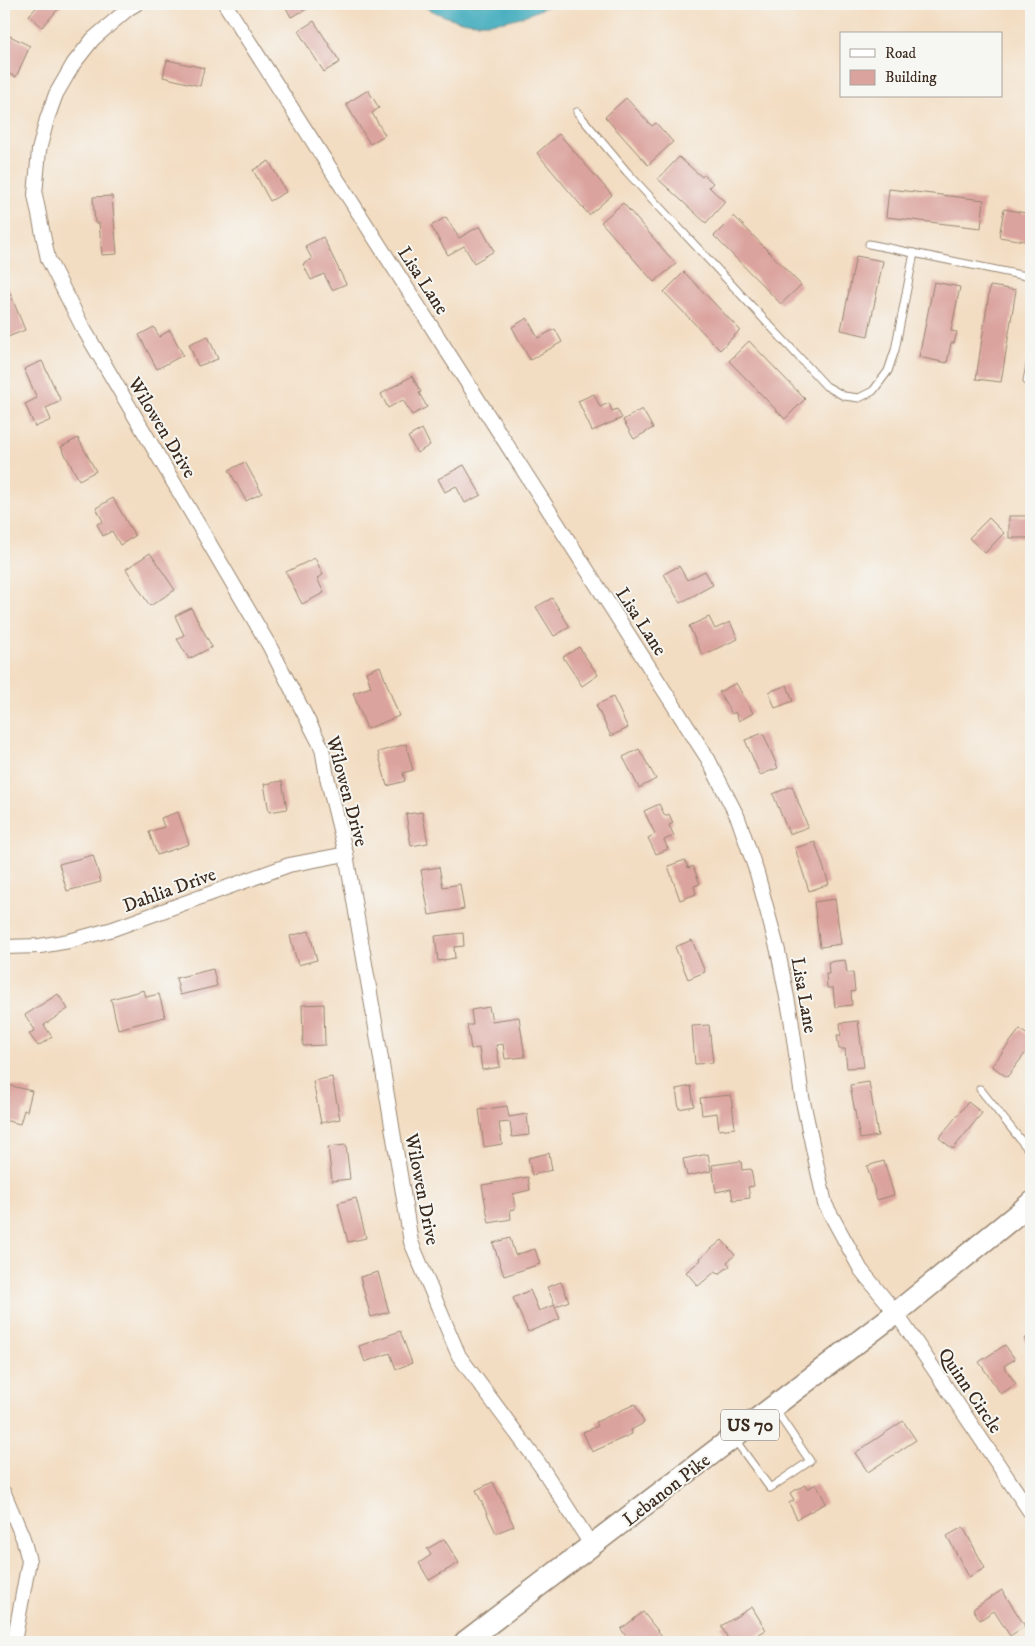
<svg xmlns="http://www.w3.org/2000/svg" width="1035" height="1646" font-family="'IM FELL DW Pica',serif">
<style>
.water{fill:#3daabc;stroke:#3c6a6d}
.building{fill:#dba39d}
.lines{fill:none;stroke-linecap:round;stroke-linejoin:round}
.service-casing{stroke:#978470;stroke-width:9}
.minor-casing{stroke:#978470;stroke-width:16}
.primary-casing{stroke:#978470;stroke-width:24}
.service{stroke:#fff;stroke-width:7}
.minor{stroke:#fff;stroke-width:14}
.primary{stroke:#fff;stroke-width:21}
.labels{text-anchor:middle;stroke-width:4;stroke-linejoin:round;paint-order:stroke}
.shield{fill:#f6f6f2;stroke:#73675e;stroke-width:1}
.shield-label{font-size:18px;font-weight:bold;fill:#3b2a1e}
.street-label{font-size:19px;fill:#3b2a1e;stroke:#f6f6f2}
</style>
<rect width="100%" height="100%" fill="#f6f6f2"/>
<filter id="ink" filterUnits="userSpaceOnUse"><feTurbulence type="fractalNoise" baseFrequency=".02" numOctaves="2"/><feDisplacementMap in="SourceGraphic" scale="10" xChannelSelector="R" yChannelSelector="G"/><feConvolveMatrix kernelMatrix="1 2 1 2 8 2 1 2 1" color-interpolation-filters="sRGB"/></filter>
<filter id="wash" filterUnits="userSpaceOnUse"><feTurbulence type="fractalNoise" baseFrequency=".0096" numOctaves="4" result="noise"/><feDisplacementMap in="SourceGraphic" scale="20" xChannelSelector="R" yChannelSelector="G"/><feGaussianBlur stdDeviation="1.12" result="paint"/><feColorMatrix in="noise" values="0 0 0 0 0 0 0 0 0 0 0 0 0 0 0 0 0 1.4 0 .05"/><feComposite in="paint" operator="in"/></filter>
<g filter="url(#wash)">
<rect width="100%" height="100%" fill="#f3ddc2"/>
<path class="water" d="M420,4H552C505,27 466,32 420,4Z"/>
<g id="blocks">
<g class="building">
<path d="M38,4H63L42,27L29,15L39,5Z"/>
<path d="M284,4H317L291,17Z"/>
<path d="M314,21L340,62L324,72L298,31Z"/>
<path d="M4,33L30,46L16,77L4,72Z"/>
<path d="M167,60L204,68L200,86L163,77Z"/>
<path d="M368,90L379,108L372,113L385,135L370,144L346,104Z"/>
<path d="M626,98L652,126L656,123L673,142L648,165L605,117Z"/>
<path d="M559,134L612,195L589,215L537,153Z"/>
<path d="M679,157L702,177L704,175L713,183L709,187L725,202L706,223L658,179Z"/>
<path d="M269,161L286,192L270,201L253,170Z"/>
<path d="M889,189L984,200L981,228L886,217Z"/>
<path d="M112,196L117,254L102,255L99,223H95L93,197Z"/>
<path d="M623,203L676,264L654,282L601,222Z"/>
<path d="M1004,209L1031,214V242L999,237Z"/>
<path d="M734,216L801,285L781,304L714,236Z"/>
<path d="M446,217L459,238L480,226L494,251L474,263L464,246L448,255L431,226Z"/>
<path d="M323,237L346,284L332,290L324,274L311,280L303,264L312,259L305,246Z"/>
<path d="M856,256L883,261L868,336L841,330Z"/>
<path d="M684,272L740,330L720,350L664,292Z"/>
<path d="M934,282L960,287L951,331L957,332L954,343H951L947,363L919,357Z"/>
<path d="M6,283L25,330L8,337L4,327V284Z"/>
<path d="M990,286L1016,290L1001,382L976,379Z"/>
<path d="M527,318L538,338L555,329L562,342L530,360L512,327Z"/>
<path d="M154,327L159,337L170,330L183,355L157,369L139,335Z"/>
<path d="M208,336L218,359L198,366L189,344Z"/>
<path d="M749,341L805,399L785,419L729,361Z"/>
<path d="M42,361L61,401L46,408L51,420L35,427L25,404L37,398L24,369Z"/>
<path d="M412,376L421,392L419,393L427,407L412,415L403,400L388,408L381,394Z"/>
<path d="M594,394L600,407L609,403L612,411L617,409L622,418L592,431L578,401Z"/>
<path d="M642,409L653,428L634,439L623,420Z"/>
<path d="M422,429L430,445L417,453L408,437Z"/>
<path d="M78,438L96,471L79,480L61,447Z"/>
<path d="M245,462L262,493L246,501L229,470Z"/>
<path d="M464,465L481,495L465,503L456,486L445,492L438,479Z"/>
<path d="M113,498L135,536L120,545L112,531L103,536L97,524L103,521L96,508Z"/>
<rect x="1009" y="516" width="22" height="22"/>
<path d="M989,518L1004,533L985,553L969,538Z"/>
<path d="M150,553L175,590L150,606L126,569Z"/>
<path d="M315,558L323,575L317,578L324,593L302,604L286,572Z"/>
<path d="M679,566L687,580L705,571L713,585L680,603L664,574Z"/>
<path d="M552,598L570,627L554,636L536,607Z"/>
<path d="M191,608L212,647L189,659L177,639L184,635L175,616Z"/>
<path d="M709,617L715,629L730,622L738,639L702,655L689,626Z"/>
<path d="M579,647L598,675L582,686L563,657Z"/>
<path d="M380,666L399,716L367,729L353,693L371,687L366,672Z"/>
<path d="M736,683L753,713L739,721L735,712L732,714L719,692Z"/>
<path d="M787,685L793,701L775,708L769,692Z"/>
<path d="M613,697L628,728L611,736L596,705Z"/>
<path d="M763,733L778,768L760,775L745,740Z"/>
<path d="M406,744L413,770L403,773L405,781L387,786L378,752Z"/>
<path d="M639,749L656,779L639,788L623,757Z"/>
<path d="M282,781L287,809L269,812L264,784Z"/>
<path d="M792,786L808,827L789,834L773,794Z"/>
<path d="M659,804L665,816L669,814L673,823L669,825L674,836L664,840L668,849L656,854L648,838L655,834L644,811Z"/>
<path d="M178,812L189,844L157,855L149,832L164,827L161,818Z"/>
<path d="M422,812L428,843L411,846L406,814Z"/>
<path d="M815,842L829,884L809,891L795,848Z"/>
<path d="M93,855L101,882L67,891L59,864Z"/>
<path d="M685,860L688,868L693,866L700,884L694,886L696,894L680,900L668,866Z"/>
<path d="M439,867L443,887L460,884L464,909L429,915L421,870Z"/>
<path d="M835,899L841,944L820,947L814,902Z"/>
<path d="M309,931L317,960L298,965L290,936Z"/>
<path d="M463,933L464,946L454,947L455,958L438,961L435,936Z"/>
<path d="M692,940L705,972L688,979L675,947Z"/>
<path d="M845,960L847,973H853L855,991L851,992L852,1005L835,1007L833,988H827L826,974H829L828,962Z"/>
<path d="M213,969L217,986L180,995L176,978Z"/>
<path d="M144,990L146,997L159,994L165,1017L118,1029L111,999Z"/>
<path d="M58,994L68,1009L44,1025L52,1037L38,1046L29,1034L35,1030L25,1015Z"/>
<path d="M324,1004L325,1045L303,1046L302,1005Z"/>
<path d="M489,1007L492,1021L519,1017L525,1057L505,1059L503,1044L496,1045L500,1067L482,1070L479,1048L471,1049L467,1025H473L471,1010Z"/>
<path d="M858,1021L864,1067L847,1068L845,1049H839L837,1035H841L840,1023Z"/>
<path d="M709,1025L713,1063L695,1064L692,1026Z"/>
<path d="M1020,1029L1031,1038V1046L1007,1077L992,1066Z"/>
<path d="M332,1077L340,1119L321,1123L313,1081Z"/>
<path d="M869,1082L878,1136L860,1139L850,1085Z"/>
<path d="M4,1084L32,1091L27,1111L24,1110L20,1124L4,1120Z"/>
<path d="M691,1086L694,1106L679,1109L676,1089Z"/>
<path d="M731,1095L735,1128L719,1130L717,1113L702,1115L700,1098Z"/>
<path d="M968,1102L982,1113L953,1149L939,1138Z"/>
<path d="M507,1106L509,1117L527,1114L529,1135L512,1137L510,1122L499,1123L502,1144L484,1147L479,1110Z"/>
<path d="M346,1145L350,1179L332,1181L328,1147Z"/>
<path d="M549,1153L552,1170L532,1175L528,1158Z"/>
<path d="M708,1154L711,1171L687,1176L683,1159Z"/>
<path d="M741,1161L742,1170L751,1169L754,1186L748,1187L750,1198L733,1200L731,1189L716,1192L712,1165Z"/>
<path d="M884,1161L894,1195L877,1200L867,1166Z"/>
<path d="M528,1177L530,1190L513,1194L515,1209L510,1210L511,1219L489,1223L482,1185Z"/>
<path d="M356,1198L366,1238L348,1242L338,1203Z"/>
<path d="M510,1238L515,1255L535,1249L540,1264L504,1276L493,1243Z"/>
<path d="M722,1240L735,1255L727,1262L730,1266L719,1274L716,1271L698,1286L686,1272L701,1260L700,1258Z"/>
<path d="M378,1272L389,1312L371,1317L360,1277Z"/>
<path d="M561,1282L569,1301L555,1307L560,1319L528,1332L513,1298L530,1290L539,1311L555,1305L547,1287Z"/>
<path d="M400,1331L412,1363L396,1369L390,1353L365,1362L359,1346Z"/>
<path d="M1031,1335V1352L1024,1339Z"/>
<path d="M1005,1345L1015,1359L1004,1366L1016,1384L1001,1394L979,1362Z"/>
<path d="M635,1404L644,1423L631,1430L632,1434L592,1452L583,1432L598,1426L596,1422Z"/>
<path d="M903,1421L916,1440L868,1472L855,1453Z"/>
<path d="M493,1482L514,1526L496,1533L476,1490Z"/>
<path d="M816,1484L826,1503L797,1519L789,1503L794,1500L790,1493L805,1485L807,1489Z"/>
<path d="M963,1527L985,1568L969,1577L947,1536Z"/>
<path d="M444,1539L459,1563L429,1580L419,1563L431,1555L427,1549Z"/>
<path d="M1002,1590L1025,1626L1010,1636L994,1611L980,1620L973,1609Z"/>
<path d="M752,1607L766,1630L746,1642H730L721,1626Z"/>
<path d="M643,1612L665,1640L663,1642H647L646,1640L644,1642H630L621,1629Z"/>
</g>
</g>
</g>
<g filter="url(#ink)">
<use href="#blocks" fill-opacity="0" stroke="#978470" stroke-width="1"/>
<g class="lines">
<g class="service-casing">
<g id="service">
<path d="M577,112L627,172L826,386L844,396L859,398L873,391L888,371L895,350L914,253"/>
<path d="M869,244L1031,277"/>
<path d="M1027,381L1031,360"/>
<path d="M980,1089L1031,1153"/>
<path d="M735,1440L770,1488L810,1461L774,1408"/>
</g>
</g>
<g class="minor-casing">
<g id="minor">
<path d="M136,4L129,8L93,39L74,63L56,94L47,119L39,150L35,195L48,259L82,326L270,647L322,748L327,777L346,854L375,1022L411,1242L459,1356L540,1465L592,1546"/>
<path d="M225,4L708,759L738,818L757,873L778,951L791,1018L802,1097L825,1204L861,1270L896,1313L1031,1513"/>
<path d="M4,947L40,946L69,941L113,929L289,865L346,854"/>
<path d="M4,1493L23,1538L29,1561L14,1642"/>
</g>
</g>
<g class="primary-casing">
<path id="primary" d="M465,1642L896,1313L1031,1203"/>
</g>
<use href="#service" class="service"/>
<use href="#minor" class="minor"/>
<use href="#primary" class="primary"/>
</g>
</g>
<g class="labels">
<rect class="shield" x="721" y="1409.5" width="58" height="31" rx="4"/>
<g class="shield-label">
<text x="750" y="1431">US 70</text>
</g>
<g class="street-label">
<text transform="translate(424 280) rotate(57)" y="7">Lisa Lane</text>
<text transform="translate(163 427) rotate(59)" y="7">Wilowen Drive</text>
<text transform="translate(642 621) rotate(57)" y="7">Lisa Lane</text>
<text transform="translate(348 791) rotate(75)" y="7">Wilowen Drive</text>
<text transform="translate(169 889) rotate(-20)" y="7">Dahlia Drive</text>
<text transform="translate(805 995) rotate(80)" y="7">Lisa Lane</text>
<text transform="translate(423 1189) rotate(79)" y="7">Wilowen Drive</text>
<text transform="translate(971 1390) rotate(56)" y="7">Quinn Circle</text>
<text transform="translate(666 1489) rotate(-38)" y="7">Lebanon Pike</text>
</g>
</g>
<rect width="1035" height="1646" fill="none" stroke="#f6f6f2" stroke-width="20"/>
<rect x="840" y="32" width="162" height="65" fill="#f6f6f2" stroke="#aba49d"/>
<rect x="850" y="49" width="25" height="8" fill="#ffffff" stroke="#aba49d"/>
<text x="885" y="58" font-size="15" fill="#3b2a1e">Road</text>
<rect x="850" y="70" width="25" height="15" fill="#dba39d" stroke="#aba49d"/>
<text x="885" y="82" font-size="15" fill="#3b2a1e">Building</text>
</svg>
